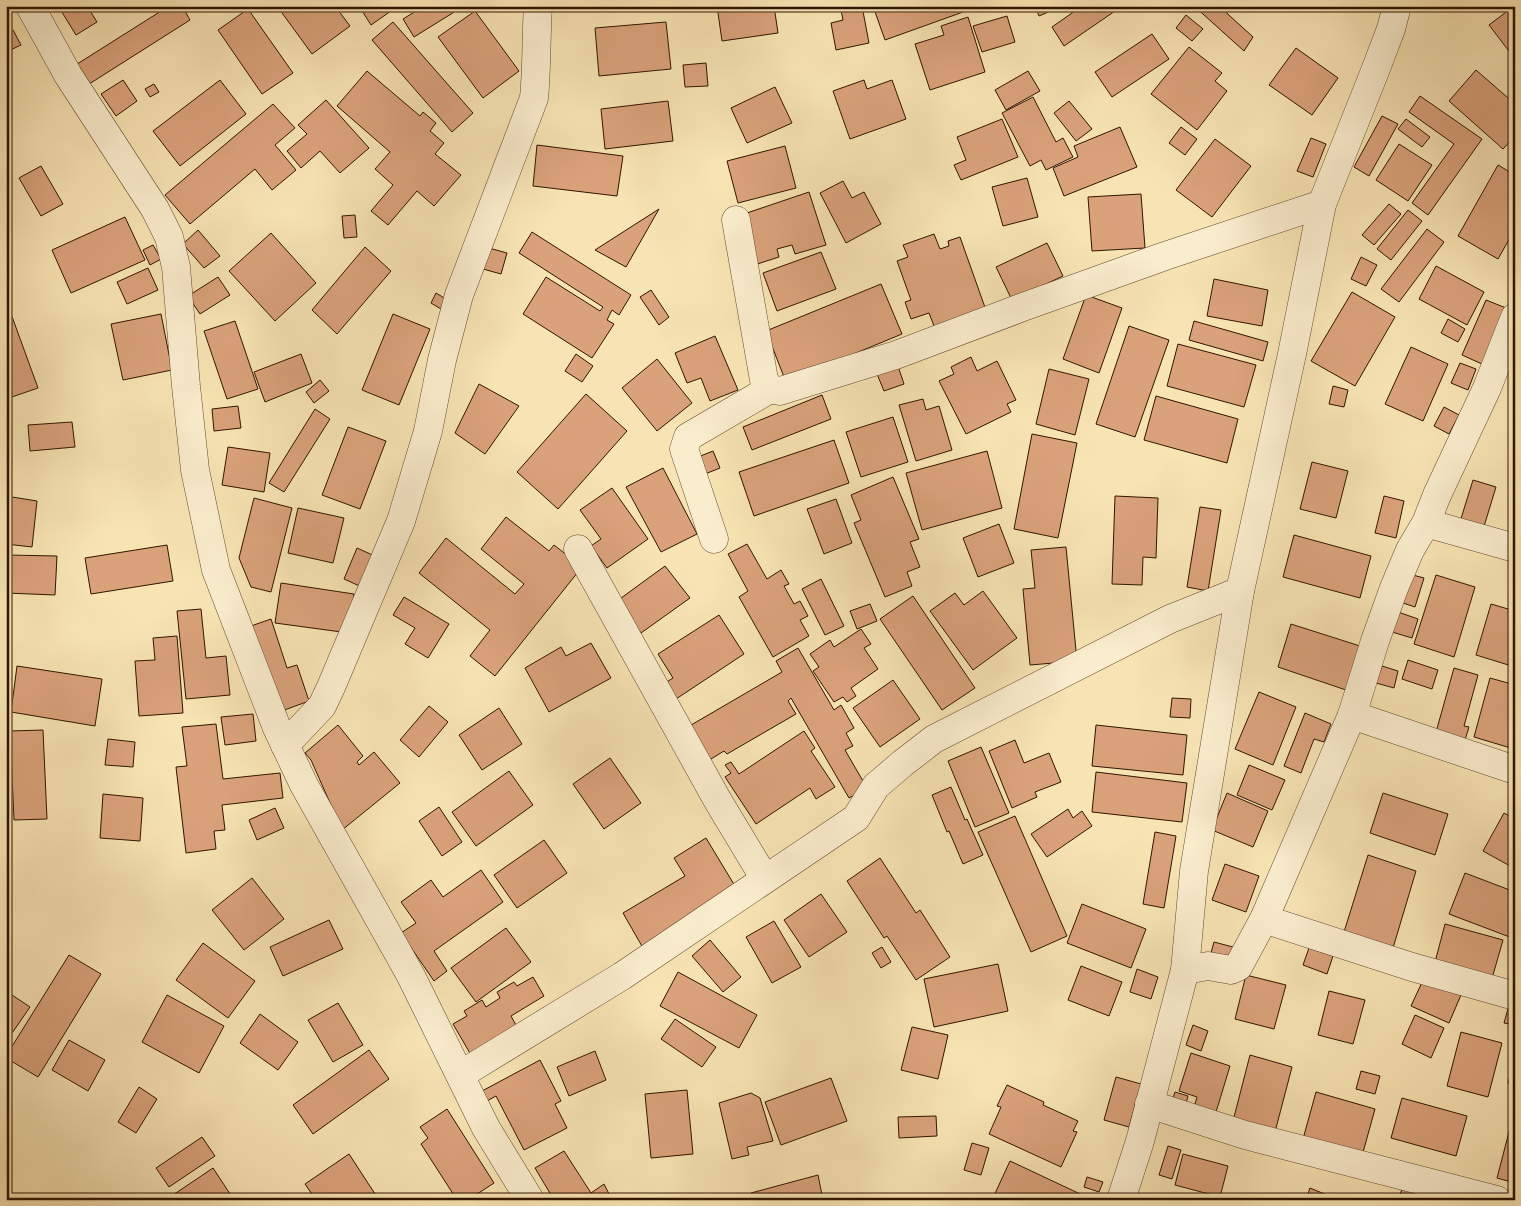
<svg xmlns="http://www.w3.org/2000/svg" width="1521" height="1206" font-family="'IM FELL Great Primer',serif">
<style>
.building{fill:#daa27b;stroke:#301400}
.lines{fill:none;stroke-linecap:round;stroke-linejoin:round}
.minor-casing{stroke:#62482d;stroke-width:29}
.tertiary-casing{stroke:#62482d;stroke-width:29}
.minor{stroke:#faedce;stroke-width:28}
.tertiary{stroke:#faedce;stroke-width:28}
</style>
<rect width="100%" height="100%" fill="#f8e4b3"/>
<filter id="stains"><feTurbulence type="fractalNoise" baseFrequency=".004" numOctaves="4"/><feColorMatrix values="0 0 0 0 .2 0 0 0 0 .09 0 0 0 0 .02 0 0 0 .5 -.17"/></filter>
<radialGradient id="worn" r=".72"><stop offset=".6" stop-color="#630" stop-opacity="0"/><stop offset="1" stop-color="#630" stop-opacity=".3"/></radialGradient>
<g class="building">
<path d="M64,6H87L97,22L76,35L60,9Z"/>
<path d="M169,6H182L190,20L86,86L74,66Z"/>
<path d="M277,6H335L350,26L312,54Z"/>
<path d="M359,6H398L371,25Z"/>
<path d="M424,6H464L414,37L403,19Z"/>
<path d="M717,6H774L778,33L722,41Z"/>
<path d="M858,6H862L869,43L836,50L831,23L843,20L841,10Z"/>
<path d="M883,6H977V7L885,40L874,9Z"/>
<path d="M1035,6H1062L1039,16Z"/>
<path d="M1082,6H1116L1118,9L1064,46L1052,27Z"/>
<path d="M1194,6H1219L1253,37L1244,51Z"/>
<path d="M1514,6H1515V59L1489,25Z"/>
<path d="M248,9L293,73L262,94L218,30Z"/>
<path d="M475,11L519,71L483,98L438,37Z"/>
<path d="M1186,15L1203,29L1192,41L1176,28Z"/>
<path d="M1007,16L1015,42L982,52L973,26Z"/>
<path d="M968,17L985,72L930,90L915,44L944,35L941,26Z"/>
<path d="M393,22L473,113L452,132L372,40Z"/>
<path d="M666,22L671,69L599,76L595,28Z"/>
<path d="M13,30L21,45L6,52V34Z"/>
<path d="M1152,34L1169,59L1112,97L1095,72Z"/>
<path d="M1189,47L1222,73L1215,81L1227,91L1197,130L1151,94Z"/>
<path d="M1296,48L1338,78L1312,115L1269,85Z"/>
<path d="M706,63L708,86L685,87L683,65Z"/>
<path d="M1476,70L1515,104V136L1503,149L1449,101Z"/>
<path d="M367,71L420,116L423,112L436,123L430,131L444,143L435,154L461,175L434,206L417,191L388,225L371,211L393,185L375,169L390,152L337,106Z"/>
<path d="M1028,71L1040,91L1006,110L995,90Z"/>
<path d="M123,80L137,101L116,116L101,94Z"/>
<path d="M220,80L246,114L180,166L153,131Z"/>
<path d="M864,80L867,89L892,80L906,119L850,139L833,91Z"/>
<path d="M154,84L159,92L150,97L145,89Z"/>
<path d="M775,87L792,123L747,143L731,108Z"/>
<path d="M1420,96L1482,139L1428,215L1412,203L1454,144L1409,112Z"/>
<path d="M1033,97L1056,142L1063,138L1073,157L1046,170L1041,160L1030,166L1002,113Z"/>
<path d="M326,100L369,148L340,173L320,151L301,168L287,151L307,134L298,125Z"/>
<path d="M668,101L673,141L605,149L601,109Z"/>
<path d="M1069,101L1092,129L1076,141L1054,113Z"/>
<path d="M273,104L295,128L275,145L296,170L272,190L255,169L190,224L165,195Z"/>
<path d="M1382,116L1398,124L1369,176L1354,167Z"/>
<path d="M1002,119L1018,157L961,180L954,165L966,160L957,137Z"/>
<path d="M1406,119L1430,137L1422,147L1398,129Z"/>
<path d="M1120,127L1137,167L1064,196L1053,168L1078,157L1074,146Z"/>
<path d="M1181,127L1197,139L1185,155L1169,143Z"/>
<path d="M1311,138L1326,144L1313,177L1297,171Z"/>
<path d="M1215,139L1251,166L1212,217L1176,190Z"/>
<path d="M1399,144L1432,165L1408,201L1376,180Z"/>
<path d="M537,145L623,156L617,196L533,186Z"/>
<path d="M785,146L796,188L738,203L727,161Z"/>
<path d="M1498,165L1515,175V229L1498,259L1458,236Z"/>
<path d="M41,166L63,204L41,216L19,178Z"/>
<path d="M1027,178L1038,217L1003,226L992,187Z"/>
<path d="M843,181L852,198L864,192L881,224L846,243L820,193Z"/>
<path d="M809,192L826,245L795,254L792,245L777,249L779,257L748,267L741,215Z"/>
<path d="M1141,194L1145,248L1092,251L1088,197Z"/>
<path d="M1389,204L1401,214L1374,245L1362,235Z"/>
<path d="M659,209L626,267L595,250Z"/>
<path d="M1408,210L1422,221L1391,260L1377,249Z"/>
<path d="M355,215L357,237L344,238L342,216Z"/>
<path d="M125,217L145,260L71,293L52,250Z"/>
<path d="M1427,229L1444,242L1399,302L1381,289Z"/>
<path d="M198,230L220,256L204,268L183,244Z"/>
<path d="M532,232L631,295L619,315L612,310L607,320L614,324L592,358L523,314L546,277L600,311L603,307L519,253Z"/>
<path d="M271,233L316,283L275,321L229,271Z"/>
<path d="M934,234L940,249L949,246L948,241L960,237L987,313L936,331L929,313L911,319L905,302L911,300L897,261L908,257L903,245Z"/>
<path d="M1047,243L1063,276L1012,300L996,267Z"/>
<path d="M153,245L161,259L150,265L143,250Z"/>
<path d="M365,247L391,271L337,334L312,310Z"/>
<path d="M489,248L507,253L501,274L483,269Z"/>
<path d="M821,252L836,289L777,311L763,273Z"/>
<path d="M1361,257L1377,265L1366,286L1351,279Z"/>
<path d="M1436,266L1484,292L1467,325L1419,299Z"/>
<path d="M148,268L158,290L127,304L117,282Z"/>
<path d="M218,277L230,295L200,314L188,296Z"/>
<path d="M1214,279L1268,290L1262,326L1207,316Z"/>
<path d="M881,284L902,334L786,382L766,331Z"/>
<path d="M651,290L669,317L659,325L640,297Z"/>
<path d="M1352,292L1395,317L1355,386L1311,361Z"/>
<path d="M436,293L446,299L441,309L431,303Z"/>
<path d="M1086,295L1122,308L1099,373L1063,359Z"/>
<path d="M6,300L38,388L6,399Z"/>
<path d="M1486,300L1506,308L1482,364L1462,355Z"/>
<path d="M161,314L172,370L123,380L111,324Z"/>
<path d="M393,314L430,329L399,405L362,390Z"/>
<path d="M1448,319L1465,329L1458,342L1441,333Z"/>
<path d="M235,321L258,389L227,399L204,331Z"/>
<path d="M1194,321L1268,342L1263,361L1189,340Z"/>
<path d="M1129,326L1169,340L1135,437L1096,424Z"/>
<path d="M715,336L738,390L710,401L701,378L687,383L675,353Z"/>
<path d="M1178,344L1256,365L1244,407L1167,386Z"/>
<path d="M1411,347L1448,364L1423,421L1385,404Z"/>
<path d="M301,354L312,383L265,402L254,372Z"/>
<path d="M576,354L593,366L582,382L565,371Z"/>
<path d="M971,357L977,371L997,361L1016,400L1007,404L1011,412L966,434L939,381L954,374L951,367Z"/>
<path d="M657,359L692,403L657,431L622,388Z"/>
<path d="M1460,363L1476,369L1468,390L1451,383Z"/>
<path d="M898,366L904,384L884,391L877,374Z"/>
<path d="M1049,369L1089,379L1075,435L1036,424Z"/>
<path d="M320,380L329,391L314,403L306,392Z"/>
<path d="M479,384L519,406L485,454L455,433Z"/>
<path d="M1333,386L1348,390L1344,407L1329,404Z"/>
<path d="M586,394L627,431L558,509L517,472Z"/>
<path d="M822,395L831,419L752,450L743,427Z"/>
<path d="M1156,396L1238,419L1227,463L1144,440Z"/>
<path d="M923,399L926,410L939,406L952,450L916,461L899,405Z"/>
<path d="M238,406L241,428L214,431L212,409Z"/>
<path d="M1444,407L1459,415L1449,434L1434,426Z"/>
<path d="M315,409L330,419L284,492L269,483Z"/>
<path d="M6,414L12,464L6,465Z"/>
<path d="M893,417L908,462L861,477L846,432Z"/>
<path d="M72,422L75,447L30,451L28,425Z"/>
<path d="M348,427L386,441L360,509L322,495Z"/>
<path d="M1032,434L1077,443L1058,538L1014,529Z"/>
<path d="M834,440L849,483L754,516L739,472Z"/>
<path d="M228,447L270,453L264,492L222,485Z"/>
<path d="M713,451L720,468L700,476L693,459Z"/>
<path d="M987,451L1002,508L922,530L906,473Z"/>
<path d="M1312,462L1348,471L1336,518L1300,509Z"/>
<path d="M663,468L697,534L661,552L626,487Z"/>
<path d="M893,477L919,539L910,542L920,567L907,572L912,586L885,597L854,523L861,520L851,495Z"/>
<path d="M1473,480L1496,487L1482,533L1459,525Z"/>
<path d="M612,488L648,539L607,568L591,546L601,539L580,510Z"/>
<path d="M6,496L37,501L32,547L6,544Z"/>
<path d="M1115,496L1158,498L1156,558L1143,557L1142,585L1112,584Z"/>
<path d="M1384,496L1404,501L1396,538L1375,533Z"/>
<path d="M254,498L292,508L271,592L251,587L239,558Z"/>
<path d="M836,499L852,543L824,554L807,509Z"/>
<path d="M1200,507L1221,510L1208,591L1187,587Z"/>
<path d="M298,508L344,518L333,563L288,553Z"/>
<path d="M506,517L549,551L554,545L582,567L495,676L470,656L490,630L419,573L446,538L515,594L524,584L481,549Z"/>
<path d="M999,524L1014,563L978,577L963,538Z"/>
<path d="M1294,535L1371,556L1360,598L1283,577Z"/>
<path d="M747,544L767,579L781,570L789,584L784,586L794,604L800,601L808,616L800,620L809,636L773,657L739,597L748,591L728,554Z"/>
<path d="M167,545L173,581L91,594L85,558Z"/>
<path d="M1066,547L1077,661L1030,665L1023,589L1035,588L1031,550Z"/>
<path d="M357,548L377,557L364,588L344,579Z"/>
<path d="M6,555L57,556L55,595L6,593Z"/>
<path d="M665,566L690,598L641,633L617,601Z"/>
<path d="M1409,574L1424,578L1415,607L1400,602Z"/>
<path d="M1436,575L1475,587L1454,657L1414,644Z"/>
<path d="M821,579L844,626L825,635L802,589Z"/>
<path d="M281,583L354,594L349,633L275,623Z"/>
<path d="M983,591L1017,638L973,670L930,611L955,593L964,605Z"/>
<path d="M913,596L975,688L942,710L880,619Z"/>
<path d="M404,597L449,624L428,658L405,644L415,628L393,615Z"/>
<path d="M870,604L877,621L857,629L850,611Z"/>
<path d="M1491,604L1515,611V667L1476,655Z"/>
<path d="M201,609L206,658L226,656L230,695L186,699L177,611Z"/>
<path d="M1398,612L1418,619L1412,638L1392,632Z"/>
<path d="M719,615L744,654L676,699L665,683L673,678L658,654Z"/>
<path d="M271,619L287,668L297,665L309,701L279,712L251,626Z"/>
<path d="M1291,624L1360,646L1346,690L1278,667Z"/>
<path d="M861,629L871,644L864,648L878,669L851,688L856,696L847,702L843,697L834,702L813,671L819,667L810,654L830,640L834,647Z"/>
<path d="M177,636L183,713L139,716L135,661L155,660L153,638Z"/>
<path d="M591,643L611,678L549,712L525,668L561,647L566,656Z"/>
<path d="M798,648L834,710L841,705L854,728L846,733L853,746L845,750L867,788L849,798L791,698L788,701L796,714L727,754L724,751L706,762L686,728L782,672L776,661Z"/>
<path d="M1408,660L1438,670L1432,689L1402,679Z"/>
<path d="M17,666L102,679L95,726L11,712Z"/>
<path d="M1382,666L1398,671L1394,688L1376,683Z"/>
<path d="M1454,668L1478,675L1464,726L1469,727L1465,740L1436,732Z"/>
<path d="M1490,678L1515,685L1514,749L1474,737Z"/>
<path d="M893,680L920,719L880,747L853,708Z"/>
<path d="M1259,692L1296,707L1273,765L1235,749Z"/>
<path d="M1172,698L1191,699L1190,718L1170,717Z"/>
<path d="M429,706L448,722L419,757L400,740Z"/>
<path d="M499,708L522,744L482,770L459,735Z"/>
<path d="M1305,713L1331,724L1324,742L1314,739L1301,773L1284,766Z"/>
<path d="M253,714L256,741L225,745L221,717Z"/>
<path d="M216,724L223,779L280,773L283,798L222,805L225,830L214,831L216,849L186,853L176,767L187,766L182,727Z"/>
<path d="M338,725L363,756L357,762L359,765L374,752L400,783L342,830L311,760L305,753Z"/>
<path d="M1096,725L1187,735L1183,775L1092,766Z"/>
<path d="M43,730L47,819L14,820L10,731Z"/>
<path d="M804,731L815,748L811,751L835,787L816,799L810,788L756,824L725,777L731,773L725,765L731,762L739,774Z"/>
<path d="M108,739L135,742L133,767L105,765Z"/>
<path d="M1015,740L1024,763L1049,753L1061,782L1035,792L1037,797L1012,808L989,751Z"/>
<path d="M981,747L1009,813L975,827L948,761Z"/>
<path d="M610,758L641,803L604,829L573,784Z"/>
<path d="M1249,765L1285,780L1272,810L1237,795Z"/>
<path d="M509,771L533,805L476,846L452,812Z"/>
<path d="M1096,772L1187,783L1182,822L1092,812Z"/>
<path d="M951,787L965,820L967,819L983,855L963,864L949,831L947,832L932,795Z"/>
<path d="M1227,793L1268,811L1253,847L1212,830Z"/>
<path d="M1383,793L1448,814L1435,855L1370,833Z"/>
<path d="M103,794L143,798L140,841L100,838Z"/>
<path d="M439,807L462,842L442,856L419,821Z"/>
<path d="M275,808L284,828L257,840L249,820Z"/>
<path d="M1068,809L1073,818L1082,811L1092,826L1047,857L1031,834Z"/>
<path d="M1504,813L1515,819V857L1510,866L1483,851Z"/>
<path d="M1015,816L1067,936L1031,952L978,832Z"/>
<path d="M1155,832L1176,836L1164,908L1143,904Z"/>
<path d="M706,838L738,891L643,948L623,913L685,876L674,858Z"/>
<path d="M544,840L567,873L517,908L494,875Z"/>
<path d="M1368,855L1416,871L1393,948L1344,932Z"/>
<path d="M880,858L916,913L920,910L950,957L916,980L887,936L884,938L847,881Z"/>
<path d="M1225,864L1259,876L1246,912L1212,900Z"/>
<path d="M481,870L503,902L434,951L447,971L434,981L401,933L416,923L401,902L431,880L443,897Z"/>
<path d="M1465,873L1515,892V939L1449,914Z"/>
<path d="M252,878L284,919L244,950L212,910Z"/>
<path d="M821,894L847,932L809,957L784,920Z"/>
<path d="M1082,904L1146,929L1131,968L1067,943Z"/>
<path d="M329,920L343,949L283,976L270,947Z"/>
<path d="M774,921L801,967L772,983L746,937Z"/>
<path d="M1445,924L1503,940L1491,982L1434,966Z"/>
<path d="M506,928L531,962L476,1002L451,968Z"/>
<path d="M710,940L741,977L723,992L692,956Z"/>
<path d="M1214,942L1233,947L1228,965L1209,960Z"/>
<path d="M203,943L255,981L228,1018L176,980Z"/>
<path d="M882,947L891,962L881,968L872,953Z"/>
<path d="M1309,948L1333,956L1327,974L1303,965Z"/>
<path d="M69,955L101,974L38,1077L6,1058V1056Z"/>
<path d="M998,964L1008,1011L934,1027L924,979Z"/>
<path d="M1081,966L1122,982L1109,1016L1068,1000Z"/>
<path d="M1137,969L1158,977L1151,999L1130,992Z"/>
<path d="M678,972L757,1015L739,1048L660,1006Z"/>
<path d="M1246,975L1286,985L1274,1029L1235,1019Z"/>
<path d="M533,977L544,996L511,1016L517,1027L471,1055L453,1024L467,1016L464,1011L482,1000L486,1007L500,998L497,992L514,982L517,986Z"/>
<path d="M1424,978L1461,995L1449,1023L1411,1006Z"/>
<path d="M6,991L30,1007L6,1042Z"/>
<path d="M1329,991L1365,1000L1353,1044L1318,1035Z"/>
<path d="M167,995L224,1026L199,1073L142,1042Z"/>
<path d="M1511,998L1515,999V1025L1504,1023Z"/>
<path d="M338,1003L363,1045L333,1062L308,1020Z"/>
<path d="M260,1014L298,1042L278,1070L240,1043Z"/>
<path d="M1415,1015L1444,1028L1431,1058L1402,1044Z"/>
<path d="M675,1019L716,1047L702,1067L661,1039Z"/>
<path d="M1193,1025L1208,1031L1201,1051L1186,1045Z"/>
<path d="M912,1027L948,1035L938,1079L901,1070Z"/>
<path d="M1461,1032L1502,1043L1488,1097L1447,1086Z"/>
<path d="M69,1040L105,1060L88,1091L52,1070Z"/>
<path d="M369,1050L389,1079L313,1134L293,1105Z"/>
<path d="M595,1051L606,1080L569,1096L557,1067Z"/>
<path d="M1191,1053L1230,1066L1213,1122L1192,1115L1197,1097L1179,1091Z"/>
<path d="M1250,1055L1292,1067L1275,1132L1233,1121Z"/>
<path d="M1515,1056V1084L1508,1083Z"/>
<path d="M540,1060L561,1101L555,1104L567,1128L524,1150L496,1096L487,1101L482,1091Z"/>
<path d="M1361,1071L1380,1076L1375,1094L1356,1089Z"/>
<path d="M1116,1077L1141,1084L1129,1127L1104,1120Z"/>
<path d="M831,1078L847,1121L781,1145L765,1102Z"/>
<path d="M1007,1085L1044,1102L1043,1105L1078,1121L1073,1131L1077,1132L1061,1167L989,1134L1001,1107L997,1106Z"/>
<path d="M139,1087L157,1099L136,1133L118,1122Z"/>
<path d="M687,1090L693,1154L651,1158L645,1094Z"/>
<path d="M1175,1092L1188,1096L1185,1108L1171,1104Z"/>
<path d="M1316,1092L1375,1109L1362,1156L1303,1139Z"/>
<path d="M751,1093L760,1098L773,1141L747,1147L749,1155L732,1159L719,1103Z"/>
<path d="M1402,1098L1467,1116L1456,1156L1391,1138Z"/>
<path d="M447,1109L494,1183L468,1200H457L421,1144L428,1138L420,1127Z"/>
<path d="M936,1116L937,1136L899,1138L898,1117Z"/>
<path d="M1510,1128L1515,1129V1183L1497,1178Z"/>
<path d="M202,1137L215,1156L169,1187L156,1168Z"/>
<path d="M972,1143L989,1148L981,1175L964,1170Z"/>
<path d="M1168,1146L1181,1150L1172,1179L1159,1175Z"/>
<path d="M564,1151L591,1193L604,1184L612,1200H554L535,1168Z"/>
<path d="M349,1154L379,1200H329L328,1198L326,1200H316L305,1184Z"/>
<path d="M1183,1154L1228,1166L1220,1197L1175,1185Z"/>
<path d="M1010,1161L1093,1200H992Z"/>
<path d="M213,1168L234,1200H172L170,1197Z"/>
<path d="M818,1175L823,1200H751V1193Z"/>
<path d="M1087,1177L1103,1182L1099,1192L1084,1187Z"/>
<path d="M1310,1188L1339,1200H1306Z"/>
<path d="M1402,1189L1437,1200H1398Z"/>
<path d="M1374,1195L1387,1200H1372Z"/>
</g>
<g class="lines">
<g class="minor-casing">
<g id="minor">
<path d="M30,6L68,75L155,209L169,237L176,267L186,386L195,470L216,570L277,728L304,785L411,976L486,1128L530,1200"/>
<path d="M736,220L764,380L770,389L780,391L896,355L1023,307L1165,256L1322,204"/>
<path d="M1426,523L1515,548"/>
<path d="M714,539L684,449L688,437L770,389"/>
<path d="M578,549L718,801L765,879"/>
<path d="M1352,715L1515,770"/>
<path d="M285,745L322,706L331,687L401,521L428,431L442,360L459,295L534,98C537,68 536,37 538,6"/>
<path d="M1264,919L1412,967L1515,996"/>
<path d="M460,1075L622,976L856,818L876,786L903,763L934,739L1170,619L1240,591"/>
<path d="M1149,1104L1245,1135L1497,1200"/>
<path d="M1121,1200L1140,1141L1185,970L1194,871L1240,591L1292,354L1322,204L1375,71L1391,29L1397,6"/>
</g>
</g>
<g class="tertiary-casing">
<path id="tertiary" d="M1185,970L1208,966L1231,970L1238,967L1264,919L1352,715L1375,641L1394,588L1410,550L1426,523L1437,495L1487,388L1515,317"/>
</g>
<use href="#minor" class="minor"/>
<use href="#tertiary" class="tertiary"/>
</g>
<rect width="1521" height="1206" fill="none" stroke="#f8e4b3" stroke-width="25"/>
<rect x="8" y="8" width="1506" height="1191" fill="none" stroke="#301400" stroke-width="2.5"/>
<rect x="12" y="12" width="1496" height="1181" fill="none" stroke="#301400"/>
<rect width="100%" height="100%" filter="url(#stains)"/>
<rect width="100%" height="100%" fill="url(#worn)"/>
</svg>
